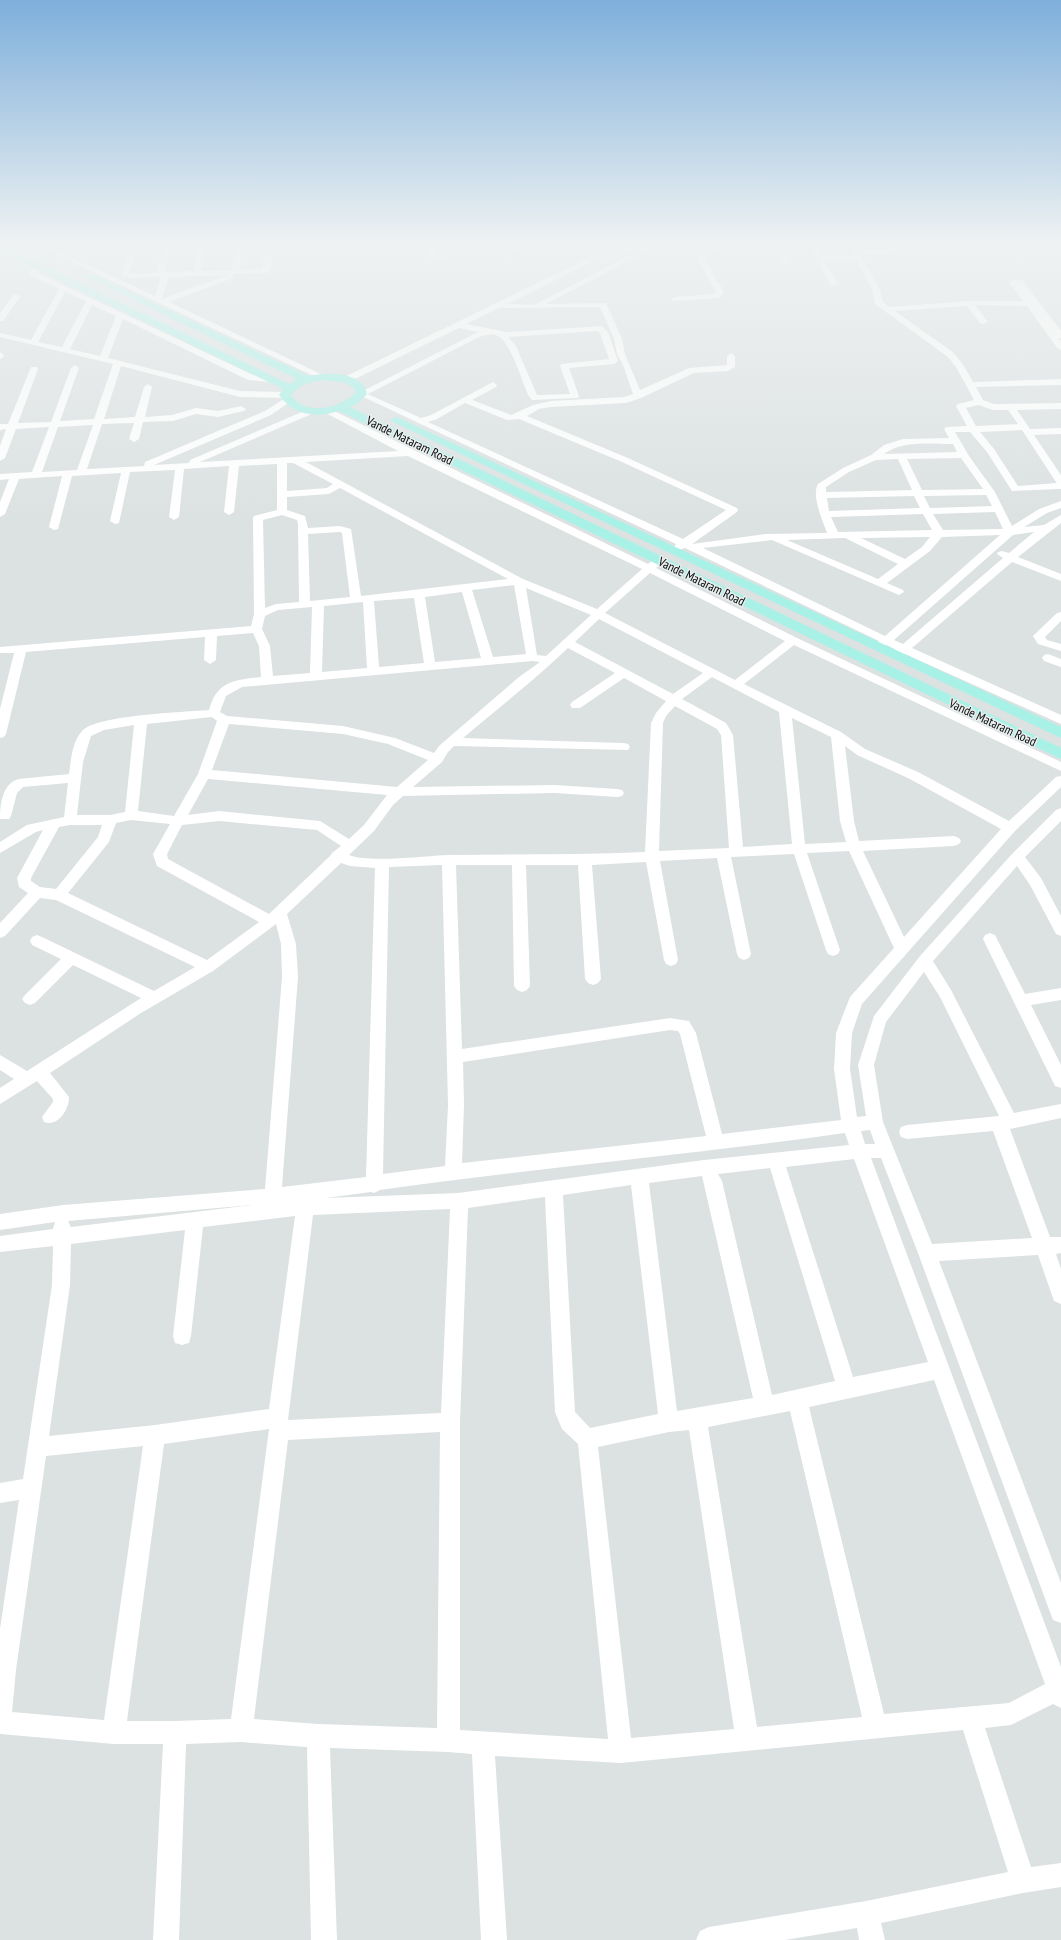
<svg xmlns="http://www.w3.org/2000/svg" width="1061" height="1940" font-family="'PT Sans Narrow',sans-serif">
<style>
.lines{fill:none;stroke-linecap:round;stroke-linejoin:round}
.minor{fill:#fff;fill-rule:evenodd}
.major{fill:#a7f1e6;fill-rule:evenodd}
.labels{text-anchor:middle;stroke-width:3;stroke-linejoin:round;paint-order:stroke}
.far-street-label{font-size:13px;fill:#0a0c0c;stroke:#e9eeee}
</style>
<rect width="100%" height="100%" fill="#dce1e1"/>
<g class="lines">
<g class="minor">
<path d="M38,246H48L155,296L161,277L129,278L121,275L130,249L127,246H136L138,248L129,274L157,273L163,246H171L164,272H168L194,271L198,246H206L201,271L232,270L234,246H242L240,270L262,269L265,246H273L271,269L267,273L233,274V278L169,302L327,377L323,380L320,379ZM227,275L162,299L169,277Z"/>
<path d="M426,246H434L435,254L448,259L444,261L428,257Z"/>
<path d="M508,246H516V250L509,252Z"/>
<path d="M613,246H623L508,304L534,305L648,246H657L546,304L606,303L622,339L625,354L640,390L689,368L727,365V356L731,353L735,356V367L728,371L694,373L641,398L626,403L551,407L539,409L527,416L628,458L737,508L738,510L737,512L692,544L766,534L827,533C823,521 811,496 818,484L843,468L871,455L884,445L903,439L949,438L944,429L946,427L967,426L956,406L958,404L974,400L956,367L948,357L875,304L872,289L856,260H824L838,284L831,286L810,246H817L822,256H853L851,253L855,251L888,249V246H896V251L892,253L860,255L880,289L882,301L889,307L969,301H1023L1009,282L1013,280H1022L1061,331V338H1058L1061,341V350L1058,349L1027,306L975,305L988,322L984,324H981L967,306L895,311L954,353L964,366L973,382L1061,379V385L976,387L983,400L994,404L1061,403V409L1017,410L1030,429L1061,428V434L1034,435L1061,475V489L1012,491L987,452L970,432H955L969,456L995,492L1012,526L1039,509L1061,501V508L1047,513L1024,527L1044,525L1061,515V523L1018,557L1061,574V581L1012,562L912,648L1061,715V724L905,654L898,658L894,656L892,654L896,650L887,645L884,648H876L874,646L879,641L685,548L679,550L675,549L674,547L676,544L357,394L478,332L459,328L357,378L344,382L340,379ZM600,307L614,339L617,354L623,365L633,394L624,397L551,401L533,405L511,415L472,400L496,387L497,385L493,382L431,415L421,418L368,394L477,338C483,336 492,332 498,336C511,343 522,381 528,395L532,400L578,398L579,396L569,368L614,364L618,361L608,332L602,326L507,332L466,324L499,308ZM597,331L600,333L609,359L561,364L560,366L570,394L537,395L516,346L508,337ZM465,403L507,420L519,419L622,462L726,510L683,539L428,422L437,419ZM978,405L993,410H1008L1018,424L976,426L966,408ZM1022,430L1056,482L1057,483L1018,486L994,449L980,432ZM953,444L957,452L884,454C902,440 931,444 953,444ZM961,458L983,489L922,490L907,459ZM898,459L912,490L826,492V487L849,472L876,460ZM986,495L992,506L930,508L924,496ZM914,496L920,508L829,511L827,498ZM995,512L1003,529L943,530L933,514ZM923,514L932,530L838,532L831,517ZM1034,532L1009,553L1002,551L998,552L997,554L1003,558L903,644L894,640L1013,535ZM1000,535L885,636L703,548L772,540L899,595L904,592L903,590L887,583L930,551L942,537ZM930,537L922,547L905,559L861,538ZM845,538L898,564L878,579L787,540Z"/>
<path d="M629,246H639L614,260L607,258Z"/>
<path d="M714,246H722L705,259L724,292L720,298L672,301L671,299L675,297L715,294L716,292L697,258Z"/>
<path d="M774,246H781L790,262L789,264H783Z"/>
<path d="M38,265L45,267L38,273L253,375L269,376L273,379L269,382L248,380L123,319L108,358L240,391L285,392L289,395L285,398L240,397L121,366L104,419L135,417L144,387L148,384L152,387L145,417L172,415L196,408L218,411L241,406L246,409L244,411L218,417L196,414L173,421L143,422L139,439L134,442L129,439L134,423L102,424L87,469L144,466L145,462L265,411L287,397L290,398V402L271,415L154,465L189,463L190,460L311,408L314,409V413L200,462L398,451L322,411L324,409H330L648,564L656,558H664L665,560L656,568L797,638L1061,762V771L794,645L744,684L841,732L865,749L918,772L1009,821L1056,777L1061,776V787L1015,831L862,1004L852,1033L850,1069L857,1117L866,1116L858,1065L874,1016L920,956L1012,854L1056,810L1061,808V821L1025,857L1041,878L1061,916V936L1056,934L1030,885L1017,866L933,961L951,990L1014,1113L1061,1104V1118L1010,1129L1050,1237H1061V1253L1056,1254L1061,1269V1304L1054,1301L1038,1255L939,1261L1061,1583V1623L1053,1620L1050,1612L918,1253L881,1158H871L1061,1667V1708L1053,1704L1011,1725L985,1728L1031,1867L1061,1863V1887L1023,1893L881,1923L885,1940H859L857,1928L785,1940H696L700,1931L709,1927L866,1901L1008,1872L963,1730L621,1763L495,1756L507,1940H481L472,1754L448,1752L330,1748L337,1940H311L307,1747L241,1742L186,1744L179,1940H153L163,1744H114L0,1734V1629L19,1500L0,1503V1483L23,1479L52,1285L53,1246L0,1252V1236L53,1229L55,1222L0,1230V1214L63,1205L265,1189L282,977L281,944L276,924L213,971L141,1013L50,1073L69,1097C69,1110 58,1127 44,1122L42,1117L53,1102V1099L37,1081L0,1104V1088L14,1079L0,1070V1055L27,1071L141,998L73,965L35,1003L30,1005L25,1003L22,999L25,995L61,959L32,945L30,941L32,937L37,935L42,937L154,991L195,967L56,900L40,898L5,936L0,938V923L28,893L19,887L17,878L43,830L36,832L0,853V842L27,825L64,817L68,783L23,787L17,793L11,816L9,819H0C0,805 2,783 19,779L69,774C71,760 72,742 82,731C96,715 185,712 209,710C217,681 234,680 261,677L259,646L253,633L217,636L216,660L210,664L204,660L205,637L26,652L6,734L4,737L0,738V709L14,653H0V647L251,626L254,614L253,518L254,516L277,510V464L239,466L234,512L229,515L224,512L229,466L184,469L179,517L174,520L169,517L175,470L130,472L119,523L115,524L110,521L121,473L72,476L58,529L54,530L49,527L62,476L19,479L5,514L0,517V502L9,479L0,480V474L32,472L49,427L16,429L5,458L0,461V446L6,429L0,430V424H8L31,367H37L38,369L18,423L51,422L71,368L75,365L79,368L60,421L94,419L113,364L0,337V333L31,340L59,289L30,275V271ZM65,292L86,301L62,347L38,342ZM92,305L116,316L100,356L70,349ZM93,425L77,470L42,472L58,427ZM408,456L642,569L597,609L523,579L306,462ZM287,463H293L333,484L327,488L287,491ZM340,488L508,579L361,596L351,529L340,526L308,528L305,516L287,510V497L329,494ZM282,515L297,520L298,524L299,602L276,604L265,608L263,520ZM340,532L342,533L350,597L310,601L308,534ZM650,573L785,641L735,680L605,613ZM514,585L526,654L493,657L472,590ZM526,588L591,615L546,656L537,655ZM462,592L481,658L435,662L425,597ZM414,598L424,663L379,667L374,601ZM363,602L367,668L322,672L324,606ZM312,607L310,673L273,676L270,646L262,629L265,616L278,610ZM599,619L703,673L673,694L575,642ZM568,648L615,673L572,702L570,705L572,708H580L624,678L666,701L656,713L651,723L645,852C580,855 514,854 448,855C425,856 368,863 349,855L374,831L393,805L403,796L554,793L617,797L622,796L624,793L622,790L617,789L554,785L413,787L442,762L448,752L454,746L628,750L630,747L628,744L624,743L463,738C498,708 535,680 568,648ZM532,661L540,662L519,677L447,739L439,746L434,753L395,738L343,726L227,716L220,712L226,696L242,687ZM712,677L779,712L792,844L743,847L733,735L726,723L682,699ZM675,706L717,729L721,735L729,848L659,851L663,723L666,716ZM212,717L217,721L198,774L174,816L138,811L147,724ZM792,718L831,737L840,821L846,842L805,844ZM229,724L343,734L388,744L428,760L397,787L212,770ZM134,725L125,812L110,815H77L83,762L91,736L104,730ZM845,746L857,755L908,778L1001,829L904,937L863,851L954,846L959,844L961,841L959,838L954,836L859,841L854,821ZM208,779L387,795L364,825L349,839L320,821L219,811L188,815ZM131,820L170,824L153,854L157,866L259,922L207,960L68,893L109,842L116,823ZM219,821L317,830L341,846L332,853L330,856L269,914L168,859L167,854L182,825ZM70,825H102L98,837L56,889L40,887L31,881V878L59,827ZM849,851L894,948L850,997L836,1033L834,1069L841,1120L722,1134L696,1033L689,1021L670,1018L462,1049L456,865H512L514,986L517,990L522,992L527,990L530,986L526,865H578L585,979L588,983L593,985L598,983L601,979L592,865L646,862L664,960L666,964L671,966L676,964L678,960L660,861L717,858L737,954L739,958L744,960L749,958L751,954L731,857L794,854L826,950L828,954L833,956L838,954L840,950L807,853ZM341,863L350,866L375,868L366,1177L282,1187L298,977L296,944L287,914ZM442,865L448,1105L445,1166L383,1174L389,867ZM924,972L940,997L999,1116L907,1125L901,1127L899,1132L901,1137L907,1139L993,1131L1032,1238L932,1244L883,1122L874,1065L886,1022ZM670,1030L678,1031L680,1034L706,1136L462,1163L464,1105L463,1062ZM870,1130L875,1144H865L861,1131ZM845,1133L849,1145L704,1160L458,1193L326,1198L371,1192L374,1193L380,1190C535,1168 690,1155 845,1133ZM854,1159L928,1362L853,1377L786,1167ZM770,1168L835,1381L772,1395L722,1181L718,1174ZM702,1176L753,1398L677,1411L649,1183ZM631,1185L658,1414L590,1428L575,1412L563,1195ZM545,1197L555,1412L562,1429L578,1444L608,1739L460,1730V1422L468,1208ZM252,1205L71,1227L68,1221ZM450,1209L441,1413L288,1420L313,1215ZM295,1216L269,1409L155,1425L49,1436L70,1285L71,1244L185,1230L173,1336L175,1343L182,1345L189,1343L191,1336L203,1227ZM934,1380L1045,1684L1009,1703L884,1714L809,1407ZM790,1411L862,1717L757,1727L708,1427ZM269,1429L231,1719L175,1721H127L164,1444ZM689,1430L734,1729L631,1738L598,1447L669,1432ZM440,1432L437,1728L318,1724L254,1719L288,1440ZM143,1446L104,1720L12,1712L16,1670L46,1456Z"/>
<path d="M14,294L21,296L3,321H0V313Z"/>
<path d="M0,352L4,355L3,358L0,359Z"/>
<path d="M1061,612V621L1045,637L1047,640L1061,644V651L1038,644L1033,636L1035,634L1057,613Z"/>
<path d="M1048,654L1061,659V667L1044,661L1042,658L1044,655Z"/>
<path d="M990,933L995,935L1025,994L1061,988V1000L1031,1005L1061,1065V1088L1055,1086L983,939L985,935Z"/>
</g>
<g class="major">
<path d="M0,246H4L289,384L297,379L84,276L86,274H92L309,376C326,372 363,371 367,394L358,403L350,407L1061,748V759L339,411C316,418 294,416 279,395L283,389L0,252ZM323,380L346,383L355,389V393C339,409 305,416 291,395C299,384 310,382 323,380Z"/>
<path d="M397,417L1061,727V738L393,422L391,420L393,418Z"/>
</g>
</g>
<linearGradient id="sky" x2="0" y2="1"><stop stop-color="#7eafdb"/><stop offset="0.47" stop-color="#eff2f2"/><stop offset="1" stop-color="#eff2f2" stop-opacity="0"/></linearGradient>
<rect width="1061" height="518" fill="url(#sky)"/>
<g class="labels">
<g class="far-street-label">
<text transform="translate(410 440) rotate(26)" y="5">Vande Mataram Road</text>
<text transform="translate(702 581) rotate(26)" y="5">Vande Mataram Road</text>
<text transform="translate(993 722) rotate(25)" y="5">Vande Mataram Road</text>
</g>
</g>
</svg>
